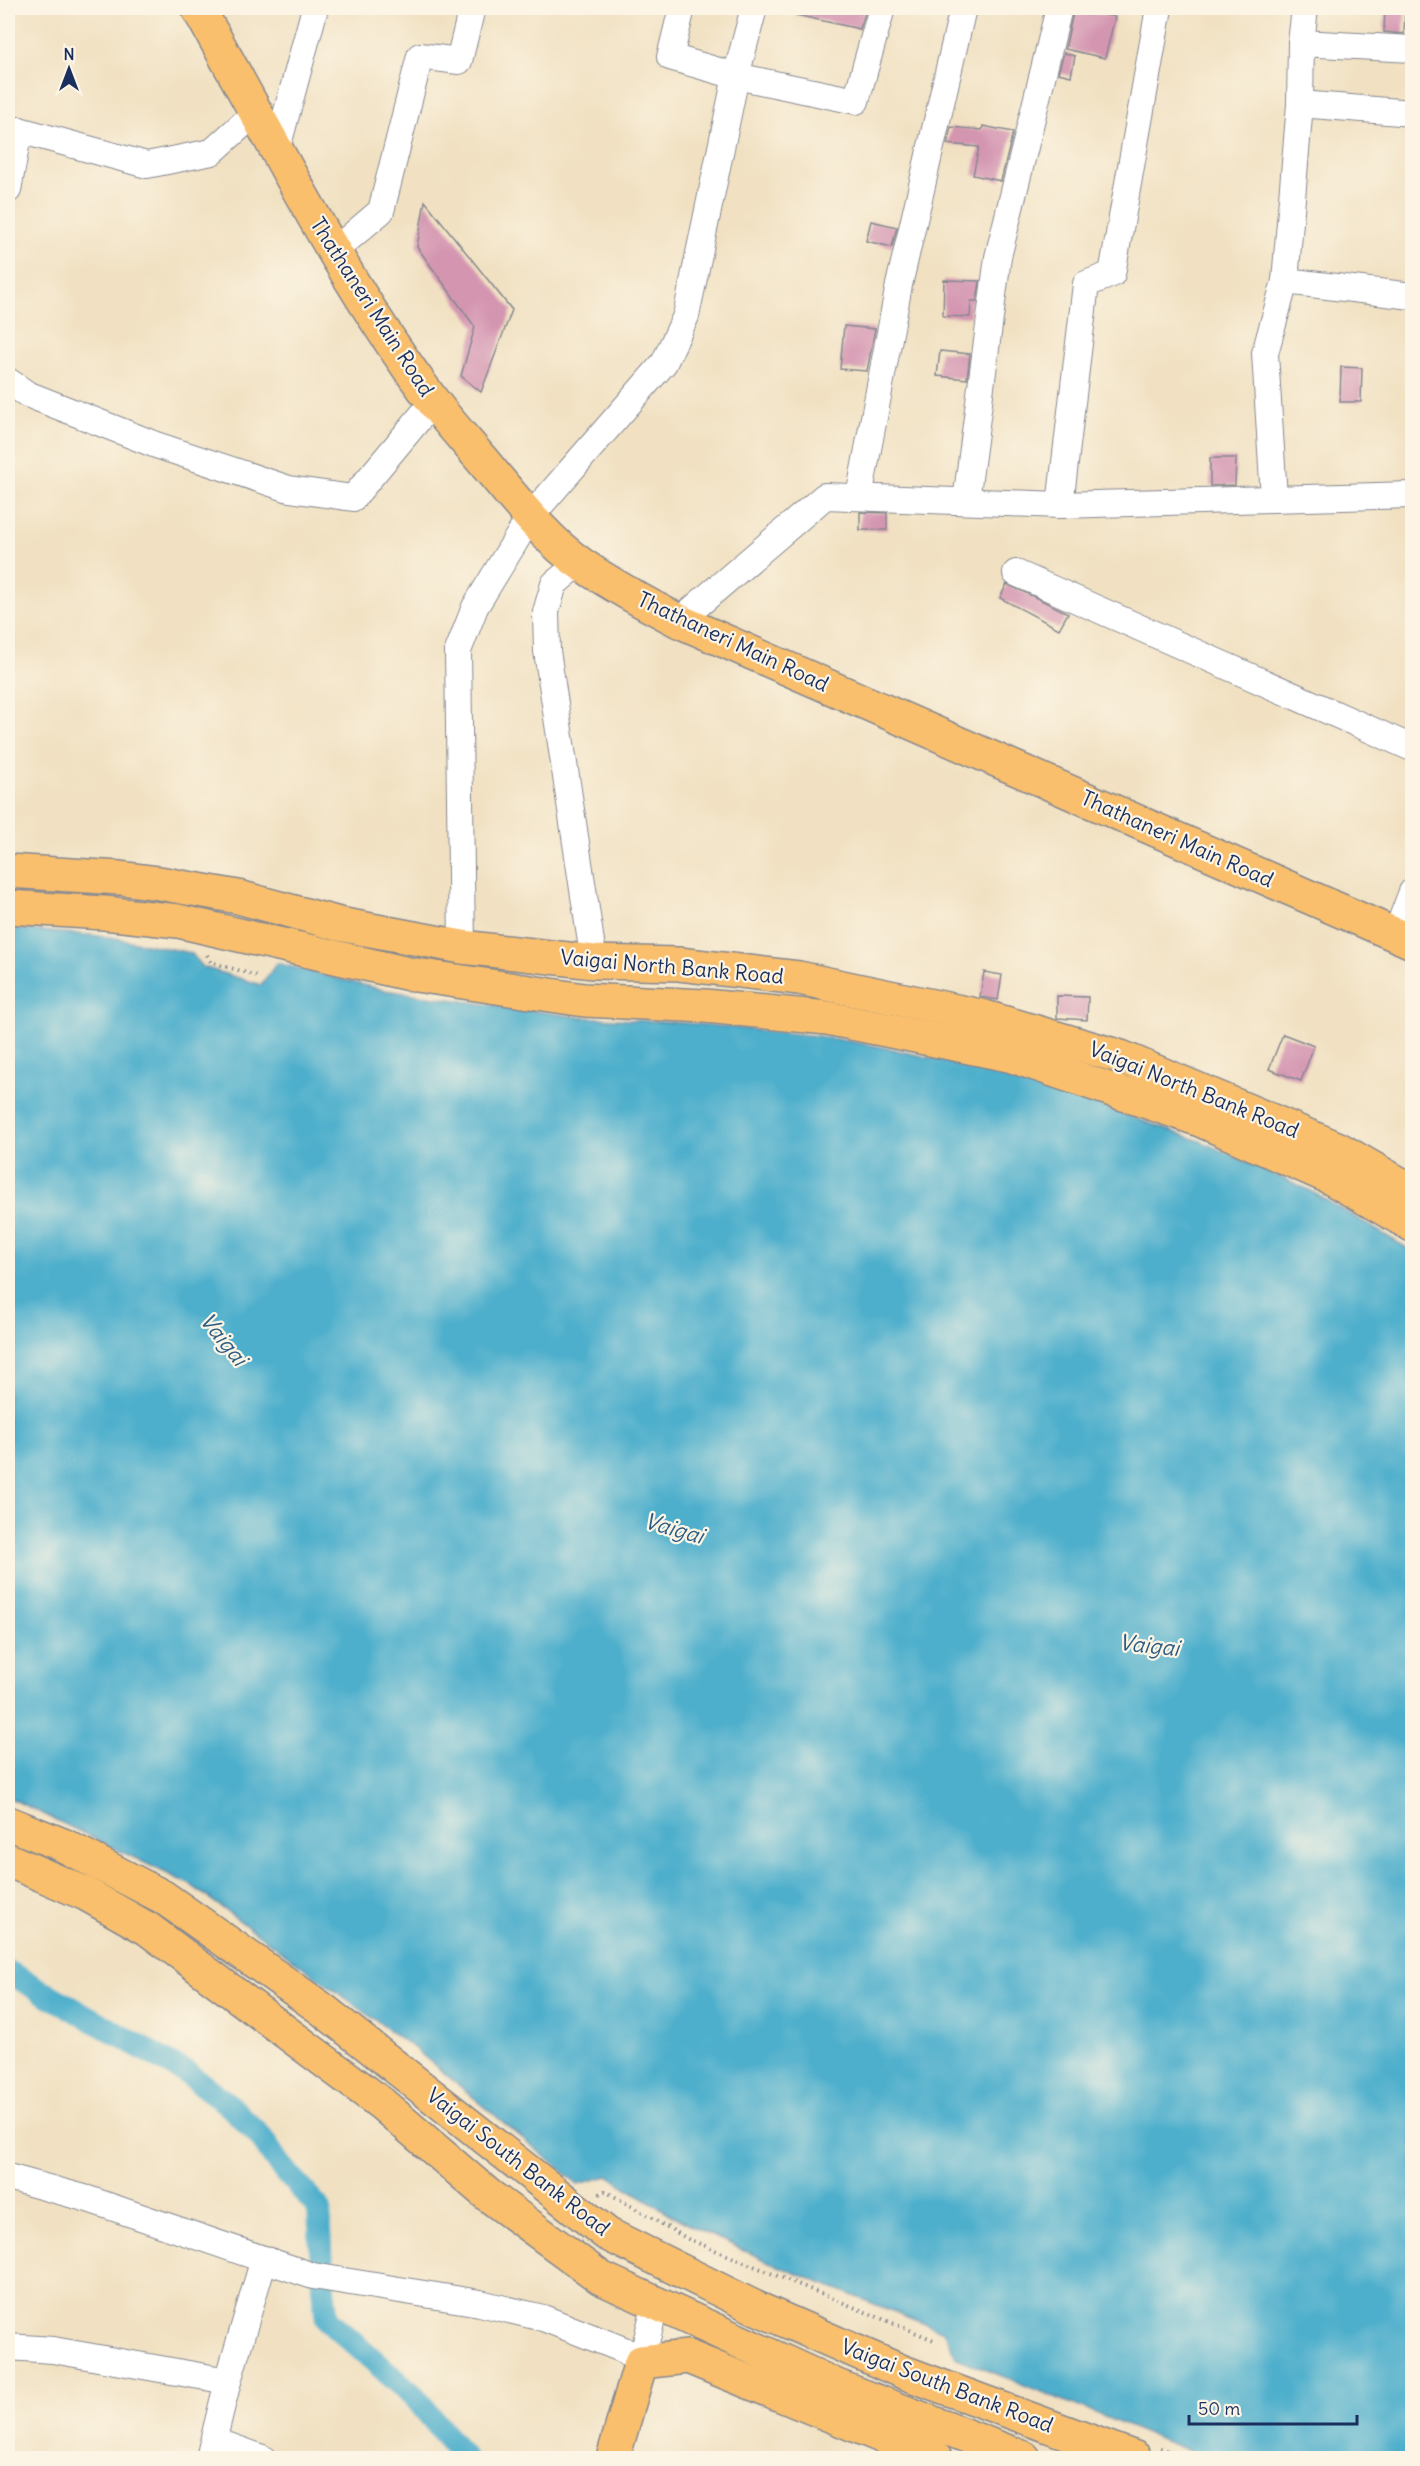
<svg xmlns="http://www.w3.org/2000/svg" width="1420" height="2466" font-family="Delius,sans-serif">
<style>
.water{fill:#4dafcc;stroke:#346f95;stroke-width:1.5}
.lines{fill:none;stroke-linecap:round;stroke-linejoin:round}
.canal{stroke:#4dafcc;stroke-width:24}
.building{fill:#d495b1}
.minor-casing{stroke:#868890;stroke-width:28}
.major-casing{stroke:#868890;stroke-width:36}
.path{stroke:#868890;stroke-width:4;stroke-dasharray:1.5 4.5;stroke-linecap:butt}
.minor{stroke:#fff;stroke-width:26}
.major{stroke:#f9bf6d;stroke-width:33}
.labels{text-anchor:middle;stroke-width:4.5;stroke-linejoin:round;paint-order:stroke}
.street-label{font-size:21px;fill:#1b2f5e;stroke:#fcf5e5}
.water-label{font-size:22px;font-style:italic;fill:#2c5c84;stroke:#fcf5e5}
</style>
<rect width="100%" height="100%" fill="#fcf5e5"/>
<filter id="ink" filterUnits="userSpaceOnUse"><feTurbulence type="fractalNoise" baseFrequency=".0167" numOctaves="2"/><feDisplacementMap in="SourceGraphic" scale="12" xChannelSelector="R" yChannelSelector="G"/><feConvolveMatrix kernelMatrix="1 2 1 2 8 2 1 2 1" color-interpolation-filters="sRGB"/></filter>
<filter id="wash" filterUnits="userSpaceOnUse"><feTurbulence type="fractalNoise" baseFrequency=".008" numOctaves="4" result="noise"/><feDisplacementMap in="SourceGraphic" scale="24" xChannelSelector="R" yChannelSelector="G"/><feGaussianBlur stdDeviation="1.35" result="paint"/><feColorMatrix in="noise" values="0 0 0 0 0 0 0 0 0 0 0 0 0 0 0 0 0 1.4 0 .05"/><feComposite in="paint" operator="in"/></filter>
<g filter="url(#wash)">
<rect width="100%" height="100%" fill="#f1e1c2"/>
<path class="water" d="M8,928L109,937L191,953L203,967L261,985L277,963L383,990L579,1017L687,1023L818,1036L877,1046L1021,1078L1200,1141L1309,1190L1412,1251V2458H1207L957,2358L943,2331L783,2268L687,2224L608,2176L578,2184L415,2049L191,1885L8,1797Z"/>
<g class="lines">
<path class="canal" d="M8,1972L188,2074L229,2105L260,2136L280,2166L319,2208L323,2288L327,2319L415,2397L464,2458"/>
</g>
<g id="blocks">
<g class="building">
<path d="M797,8H853L866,10L860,29L796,15Z"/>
<path d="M1074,8L1115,17L1105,58L1065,49Z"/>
<path d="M1385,8H1405L1404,34L1384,32Z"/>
<path d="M1064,53L1075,56L1071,76L1058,73Z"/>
<path d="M983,126L1013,132L1001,181L973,175L979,147L947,144L951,127L982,130Z"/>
<path d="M425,201L512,310L481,392L461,376L475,327L417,247Z"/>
<path d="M871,221L897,227L892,247L866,241Z"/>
<path d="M944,280L980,281L977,301H971L970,317L943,316Z"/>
<path d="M844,326L875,329L867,371L840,369Z"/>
<path d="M940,351L970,354L967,379L937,376Z"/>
<path d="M1341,367L1362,368L1361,402H1340Z"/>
<path d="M1210,458H1236L1235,485L1210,486Z"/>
<path d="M860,512L887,513V530H860Z"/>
<path d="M1007,584L1068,613L1059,629L1000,598Z"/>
<path d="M984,972L1002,975L998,1000L980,997Z"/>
<path d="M1057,996L1088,997L1087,1020L1057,1018Z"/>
<path d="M1283,1034L1314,1046L1301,1081L1269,1069Z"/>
</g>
</g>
</g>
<g filter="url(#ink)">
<use href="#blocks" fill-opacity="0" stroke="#868890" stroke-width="1.5"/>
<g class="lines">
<g class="minor-casing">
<g id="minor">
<path d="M682,8L670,57L736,76L856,101L882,8"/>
<path d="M1301,43L1305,8"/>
<path d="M1300,104L1301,43L1412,49"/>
<path d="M8,131L19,130L147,165L212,152L257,111"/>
<path d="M276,152L315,8"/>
<path d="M8,190L19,130"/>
<path d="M334,251L381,211L420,56L459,61L472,8"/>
<path d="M1285,281L1300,104L1412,113"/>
<path d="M8,381L27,394L156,445L289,489L353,498L433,402"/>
<path d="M859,497L899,285L963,8"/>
<path d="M1274,498L1265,353L1285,281L1412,296"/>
<path d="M966,501L998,257L1059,8"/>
<path d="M1060,505L1412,495"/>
<path d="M579,563L554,584L546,612L547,651L594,962"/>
<path d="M1016,573L1412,748"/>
<path d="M679,621L825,496L1060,505L1086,284L1112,274L1159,8"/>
<path d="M1396,934L1412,892"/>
<path d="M462,947L458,651L475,607L530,517L664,363L686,316L736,76L754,8"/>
<path d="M8,2177L88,2199L313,2276L480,2303L543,2318L624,2350L641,2362L656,2303"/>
<path d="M8,2347L53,2350L228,2381"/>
<path d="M215,2441L262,2458"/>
<path d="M209,2458L228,2381L264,2259"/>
</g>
</g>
<g class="major-casing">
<g id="major">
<path d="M198,8C273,140 340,278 432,400C449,423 469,444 487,466C514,498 546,540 581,564C612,585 646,604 679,621L1412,942"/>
<path d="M8,871L120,878L159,883L238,897L339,924L462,947L594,962L679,964L799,978L985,1017L1121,1057L1339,1149L1412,1191"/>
<path d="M8,907L104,913L178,921L409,974L584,1000L705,1006L827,1018L1009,1055L1200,1120L1329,1177L1412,1225"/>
<path d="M8,1823L63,1845L163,1897L322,2009L607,2234L754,2307L903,2372L1135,2458"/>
<path d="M8,1860L86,1894L148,1929L382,2104L488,2195L601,2278L837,2386L1024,2458"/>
<path d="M613,2458L641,2362L688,2357L935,2458"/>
</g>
</g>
<g class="path">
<path d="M207,955L211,962L260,977"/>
<path d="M599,2194L605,2191L688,2239L936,2341"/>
<path d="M1160,2448L1188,2458"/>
</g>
<use href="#minor" class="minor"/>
<use href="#major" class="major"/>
</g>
</g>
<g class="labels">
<g class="street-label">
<text transform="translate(372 307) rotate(57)" y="7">Thathaneri Main Road</text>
<text transform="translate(733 642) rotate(25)" y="7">Thathaneri Main Road</text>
<text transform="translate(1177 839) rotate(24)" y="7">Thathaneri Main Road</text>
<text transform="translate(672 967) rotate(5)" y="7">Vaigai North Bank Road</text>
<text transform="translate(1194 1090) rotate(22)" y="7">Vaigai North Bank Road</text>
<text transform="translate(518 2162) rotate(38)" y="7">Vaigai South Bank Road</text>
<text transform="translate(947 2386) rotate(21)" y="7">Vaigai South Bank Road</text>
</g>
<g class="water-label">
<text transform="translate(224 1339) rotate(51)" y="8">Vaigai</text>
<text transform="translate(674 1528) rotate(16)" y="8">Vaigai</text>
<text transform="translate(1149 1645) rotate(6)" y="8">Vaigai</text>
</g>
</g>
<rect width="1420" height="2466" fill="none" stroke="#fcf5e5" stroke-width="30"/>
<g transform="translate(69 69)" stroke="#fcf5e5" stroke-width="4.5" paint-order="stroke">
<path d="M0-4.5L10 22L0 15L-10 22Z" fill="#1b2f5e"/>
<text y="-9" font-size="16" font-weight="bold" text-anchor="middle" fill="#1b2f5e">N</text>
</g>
<path d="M1189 2415v9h168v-9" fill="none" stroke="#1b2f5e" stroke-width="3"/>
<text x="1198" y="2415" font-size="18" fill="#1b2f5e" stroke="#fcf5e5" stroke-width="4.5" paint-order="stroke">50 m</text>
</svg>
